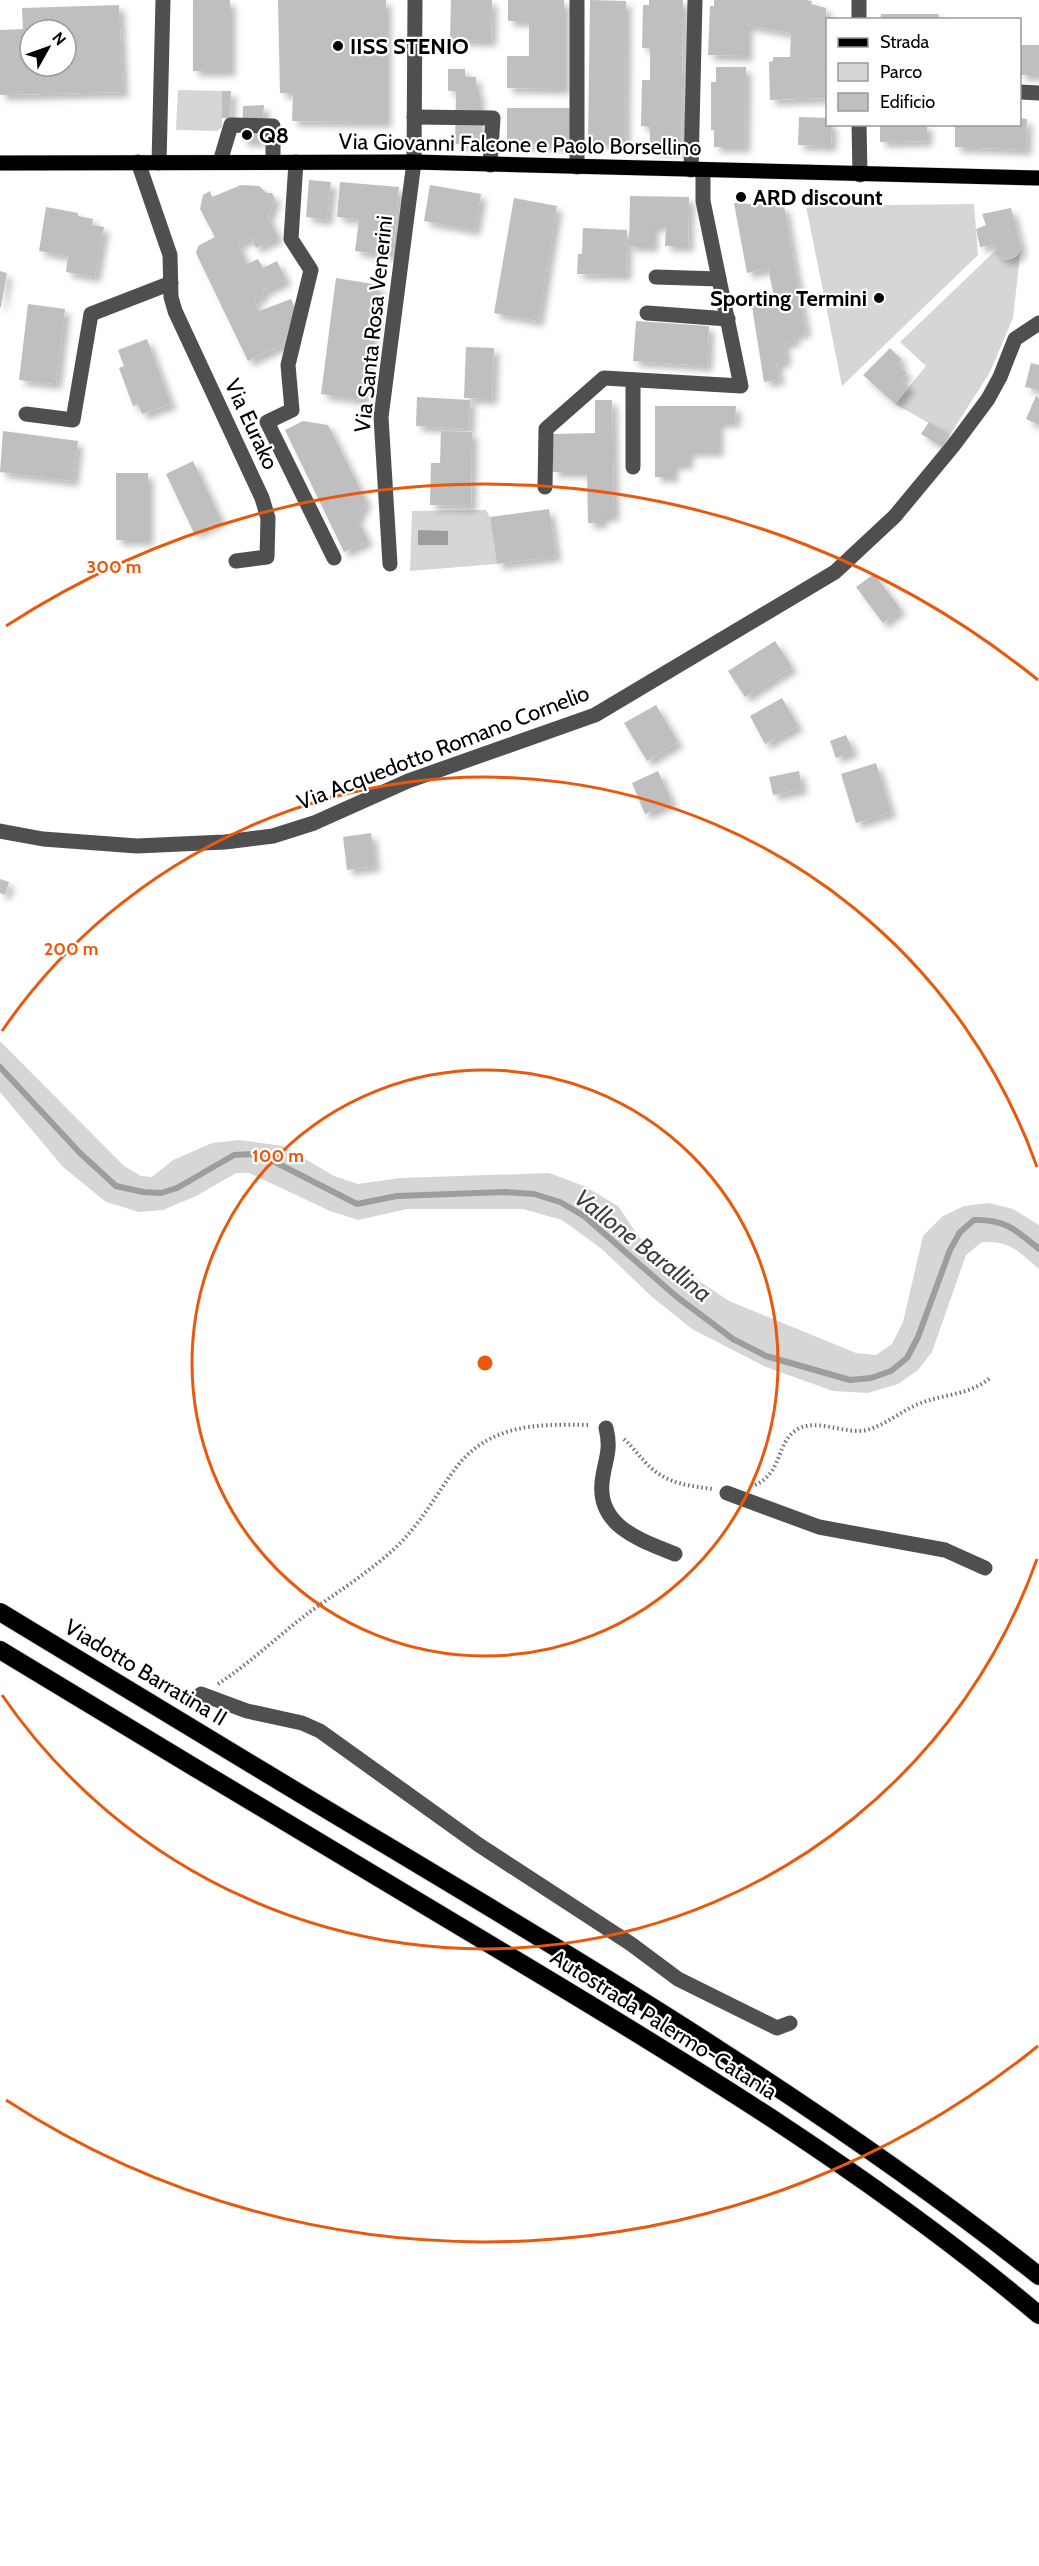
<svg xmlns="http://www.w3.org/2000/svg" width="1039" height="2566" font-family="Cabin,sans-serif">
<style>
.green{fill:#d6d6d6}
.water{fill:#9d9d9d}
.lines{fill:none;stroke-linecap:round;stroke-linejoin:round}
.stream{stroke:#9d9d9d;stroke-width:6}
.building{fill:#bfbfbf;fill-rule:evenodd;filter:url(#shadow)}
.major-casing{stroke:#dbdbdb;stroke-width:16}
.highway-casing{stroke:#dbdbdb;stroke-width:20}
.path{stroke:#717171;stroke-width:4;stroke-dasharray:1.5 3;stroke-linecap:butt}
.minor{stroke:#4f4f4f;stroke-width:15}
.major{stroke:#000;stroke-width:15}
.highway{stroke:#000;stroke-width:18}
.highway-bridge-casing{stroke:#dbdbdb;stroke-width:20;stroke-linecap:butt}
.highway-bridge{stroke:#000;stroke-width:18}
.ring{fill:none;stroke:#e8590c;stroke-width:3}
.poi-dot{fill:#000;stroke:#fff;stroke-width:2}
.labels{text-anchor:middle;stroke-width:4.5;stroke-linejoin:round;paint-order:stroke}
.poi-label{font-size:22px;font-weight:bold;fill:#000;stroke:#fff;text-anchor:start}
.street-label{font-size:22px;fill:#000;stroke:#fff}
.water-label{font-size:24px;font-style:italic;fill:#3e3e3e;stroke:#fff}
.centre{fill:#e8590c;stroke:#fff;stroke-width:3}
.ring-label{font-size:18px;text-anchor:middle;font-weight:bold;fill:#e8590c;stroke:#fff;stroke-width:4.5;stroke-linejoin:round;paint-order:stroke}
</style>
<defs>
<filter id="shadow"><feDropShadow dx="5.5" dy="5.5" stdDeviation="3" flood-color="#0004"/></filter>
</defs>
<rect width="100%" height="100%" fill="#fff"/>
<g class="green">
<path d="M178,90L222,91V127L217,131L176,130Z"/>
<path d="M974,204L978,255L842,386L806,206Z"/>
<path d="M1021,247L1013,318L990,372L950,435L895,404L926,366L900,342L995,251L1003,259C1012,261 1019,257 1021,247Z"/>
<path d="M486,510L490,517L497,564L410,571L412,511Z"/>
<path d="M0,1041L124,1166L141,1176L152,1177L173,1160L212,1143L239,1140L283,1146L334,1176L358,1184L400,1178L549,1173L584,1186L618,1206L639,1237L669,1261L729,1301L856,1353L876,1355L892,1344L903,1322L923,1236L943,1216L964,1206L989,1203L1013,1209L1039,1225V1269C1018,1251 1011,1241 982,1242L966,1255L932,1352L918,1370L898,1384L868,1393L833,1391L766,1367L692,1329L651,1296L603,1250L562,1220L523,1209H407L358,1220L330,1211L249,1173H236L196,1196L163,1210L139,1212L106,1202L63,1167L0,1092Z"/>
</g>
<path class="water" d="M418,530L448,531V545H418Z"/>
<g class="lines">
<path class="stream" d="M0,1067L80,1153L116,1186L143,1192L161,1193L177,1188L234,1155L253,1154L269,1159L357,1204L397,1196L505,1192L534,1194L560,1202L584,1216L677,1297L733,1339L766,1356L850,1380L871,1378L891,1371L907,1358L918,1337L950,1250L960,1232L974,1220C1005,1219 1016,1230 1039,1249"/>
</g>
<g class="building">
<rect x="193" y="0" width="37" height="71"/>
<path d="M278,0H386V122L292,121L293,93H280Z"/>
<path d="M451,0H492L491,41L450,40Z"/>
<path d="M508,0H564V89L507,88V56H529V21H508Z"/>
<path d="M590,0L626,1L625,143H588Z"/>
<path d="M649,0H683L681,151L650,150V127L641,126L642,80H650V48H642L643,5H649Z"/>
<path d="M714,0H806L812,1L811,4L826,8L828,60L824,59V98L770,100L769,62L773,61V57H790L791,33L747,25V56L708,55L710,6H714Z"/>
<path d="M119,5L123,92L0,95V30L23,29L22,8ZM30,30H66V66H30Z"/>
<path d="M881,14H939L938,20H880Z"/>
<rect x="1020" y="45" width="19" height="30"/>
<path d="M716,67H746L745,147H714V130H711V82H716Z"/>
<path d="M448,69H465V77H476V92H479V145L455,144L456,91H448Z"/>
<path d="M222,91H231L230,118H222Z"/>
<path d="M264,105L261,141H242L243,106Z"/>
<path d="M507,108H570V146L507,145Z"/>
<path d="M799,117L828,118V124H832L831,146L798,145Z"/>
<path d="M1020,118L1027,119L1026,150L955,147V124H1020Z"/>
<path d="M880,124H927V141L880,142Z"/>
<path d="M309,180L331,182L327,220L306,217Z"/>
<path d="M340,182L399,187L393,255L355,251L359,219L337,217Z"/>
<path d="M241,185L259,186L267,193H272L275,199L268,217L278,237L256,248L251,238L238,244L247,264L258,259L263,268L277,261L286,280L263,291L264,295L254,300L259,311L291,299L296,310L283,344L248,361L196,253L198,246L215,237L200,209L203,195L210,191L212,197Z"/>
<path d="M430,185L481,194L475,230L424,221Z"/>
<path d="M630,196L689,197L688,246H665L666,226H653V246H629Z"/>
<path d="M514,198L557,206L538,321L494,313Z"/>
<path d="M734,203L784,206L806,332L794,334L795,341L784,343L786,360L776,364L780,379L764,382L752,306L775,302L768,268L747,273Z"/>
<path d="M46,207L78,213V216L93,219L92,225L104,227L95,277L66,272L68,256L39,251Z"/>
<path d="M1011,208L1021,247L1018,255L1007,260L997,255L993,245L980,247L976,229L986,225L982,214Z"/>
<path d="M583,228L627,230L626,275L577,274L578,254H582Z"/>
<path d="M0,271L7,273L1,307H0Z"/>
<path d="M336,278L379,285L363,400L321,394Z"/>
<path d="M28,304L65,309L56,384L19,380Z"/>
<path d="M636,321L709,326L707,366L633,361Z"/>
<path d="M147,339L171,404L142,414L138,404L133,406L119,368L124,366L118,350Z"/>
<path d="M466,347L494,348L492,399L464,398Z"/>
<path d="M890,348L902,360L898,364L907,373L901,379L909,387L895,404L863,375Z"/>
<path d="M1031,363L1039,365V390L1025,387Z"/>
<path d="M1036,396L1039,398V425L1026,419Z"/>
<path d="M417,397L470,400L469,429L416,426Z"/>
<path d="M595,400H612L614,516H602V523H588L587,472H553V434L595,433Z"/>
<path d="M655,406H736L735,422H718V451H688V464H673V477H655Z"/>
<path d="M303,421L328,425L366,501L357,519L368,541L344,552L285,430Z"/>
<path d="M929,422L950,435L942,447L921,434Z"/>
<path d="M3,431L78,441L73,481L0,472Z"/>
<path d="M441,431L472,432L471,506L430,505L431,463H440Z"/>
<path d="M193,461L221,520L194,533L166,474Z"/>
<rect x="116" y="473" width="32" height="67"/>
<path d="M549,509L556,556L497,564L490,517Z"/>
<path d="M874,574L901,609L883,623L856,587Z"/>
<path d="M775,641L792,667L745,697L728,671Z"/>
<path d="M782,698L798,726L765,744L750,716Z"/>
<path d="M656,705L678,742L647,761L624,723Z"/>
<path d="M846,735L853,751L836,758L830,741Z"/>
<path d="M876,763L891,812L856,823L841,774Z"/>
<path d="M658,771L672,802L645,814L632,783Z"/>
<path d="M799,771L802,789L773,795L769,777Z"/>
<path d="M371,833L375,866L347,870L343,837Z"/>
<path d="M0,879L9,882L5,895L0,893Z"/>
</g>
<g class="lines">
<g class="major-casing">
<path id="major" d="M0,163L414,162L1039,178"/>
</g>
<g class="highway-casing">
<g id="highway">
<path d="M0,1650C170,1753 340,1855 511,1957C693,2066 877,2178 1039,2315"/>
<path d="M266,1773C529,1932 798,2085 1039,2276"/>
</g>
</g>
<g class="path">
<path d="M624,1439C634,1448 641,1459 651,1468C669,1484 690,1486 713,1489"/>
<path d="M755,1485C784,1472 775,1442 798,1429C818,1418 845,1435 867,1430C886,1425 902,1410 921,1403C944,1394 970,1395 990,1378"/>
<path d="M218,1684C250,1663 277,1637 307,1614C336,1593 368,1573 394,1549C418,1527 434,1499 452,1473C487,1423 536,1424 590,1425"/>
</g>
<g class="minor">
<path d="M577,0V167"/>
<path d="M859,20V0"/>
<path d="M1020,92L1039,93"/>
<path d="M414,117L493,118L490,165"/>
<path d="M859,124L860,175"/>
<path d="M138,162L170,255L171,297L175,311L262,498L268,518L267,557L236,561"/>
<path d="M220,162L231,125L273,126V162"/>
<path d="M296,162L291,239L311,270L288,365L292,410L267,422L334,558"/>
<path d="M159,163L163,0"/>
<path d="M691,170L695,0"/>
<path d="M656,277L719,279"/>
<path d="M647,313L728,319"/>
<path d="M633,380V467"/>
<path d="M26,414L73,420L91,314L171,283"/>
<path d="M545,487L546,429L604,378L741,386L703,201V170"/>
<path d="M390,564L381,417L414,162L415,0"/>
<path d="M0,831L43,839L137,846L225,842L273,836L314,823L408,781L595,715L835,572L895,516L953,446L988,399L1000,377L1015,339L1039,323"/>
<path d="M606,1428C612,1452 604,1461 602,1483C598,1527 641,1540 675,1554"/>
<path d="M727,1493L819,1527L945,1550L985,1568"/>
<path d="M201,1694L247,1711L302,1723L320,1731L479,1845L631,1944L678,1979L777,2028L790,2023"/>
</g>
<use href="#major" class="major"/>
<use href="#highway" class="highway"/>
<g class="highway-bridge-casing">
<path id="highway-bridge" d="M0,1612L266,1773"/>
</g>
<use href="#highway-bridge" class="highway-bridge"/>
</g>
<g class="ring">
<circle cx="485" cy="1363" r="293"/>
<path d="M1037 1559A586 586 0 0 1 2 1695M2 1031A586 586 0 0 1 1037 1167"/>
<path d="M1038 2046A879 879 0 0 1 6 2100M6 626A879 879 0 0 1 1038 680"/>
</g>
<g class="poi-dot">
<circle cx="338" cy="46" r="6"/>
<circle cx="247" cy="135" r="6"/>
<circle cx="741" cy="197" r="6"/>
<circle cx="879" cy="298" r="6"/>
</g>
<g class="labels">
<g class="poi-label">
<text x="350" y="54">IISS STENIO</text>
<text x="259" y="143">Q8</text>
<text x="753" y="205">ARD discount</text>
<text x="867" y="306" text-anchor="end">Sporting Termini</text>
</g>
<g class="street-label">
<text transform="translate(520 144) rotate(1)" y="8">Via Giovanni Falcone e Paolo Borsellino</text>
<text transform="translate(373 324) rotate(-84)" y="8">Via Santa Rosa Venerini</text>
<text transform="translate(252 424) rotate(65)" y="8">Via Eurako</text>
<text transform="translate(443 747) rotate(-21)" y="8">Via Acquedotto Romano Cornelio</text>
<text transform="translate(146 1672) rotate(31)" y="8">Viadotto Barratina II</text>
<text transform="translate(664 2024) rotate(32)" y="8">Autostrada Palermo-Catania</text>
</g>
<g class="water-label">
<text transform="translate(643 1246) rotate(38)" y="8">Vallone Barallina</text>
</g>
</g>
<circle cx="485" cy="1363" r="9" class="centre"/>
<g class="ring-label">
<text x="114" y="573">300 m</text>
<text x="71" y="955">200 m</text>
<text x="278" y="1162">100 m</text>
</g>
<rect x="826" y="18" width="195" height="108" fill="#ffffff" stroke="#999999" stroke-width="1.5"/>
<rect x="838" y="38" width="30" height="9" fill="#000000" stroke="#999999" stroke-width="1.5"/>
<text x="880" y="48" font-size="18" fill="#000000">Strada</text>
<rect x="838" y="63" width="30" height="18" fill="#d6d6d6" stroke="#999999" stroke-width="1.5"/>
<text x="880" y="78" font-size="18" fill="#000000">Parco</text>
<rect x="838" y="93" width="30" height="18" fill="#bfbfbf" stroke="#999999" stroke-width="1.5"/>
<text x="880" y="108" font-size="18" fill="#000000">Edificio</text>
<g transform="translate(48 48) rotate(50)"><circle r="28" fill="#ffffff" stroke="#999999" stroke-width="1.5"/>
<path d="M0-4.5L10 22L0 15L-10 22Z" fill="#000000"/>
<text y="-9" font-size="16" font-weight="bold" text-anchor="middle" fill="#000000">N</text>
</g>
</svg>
